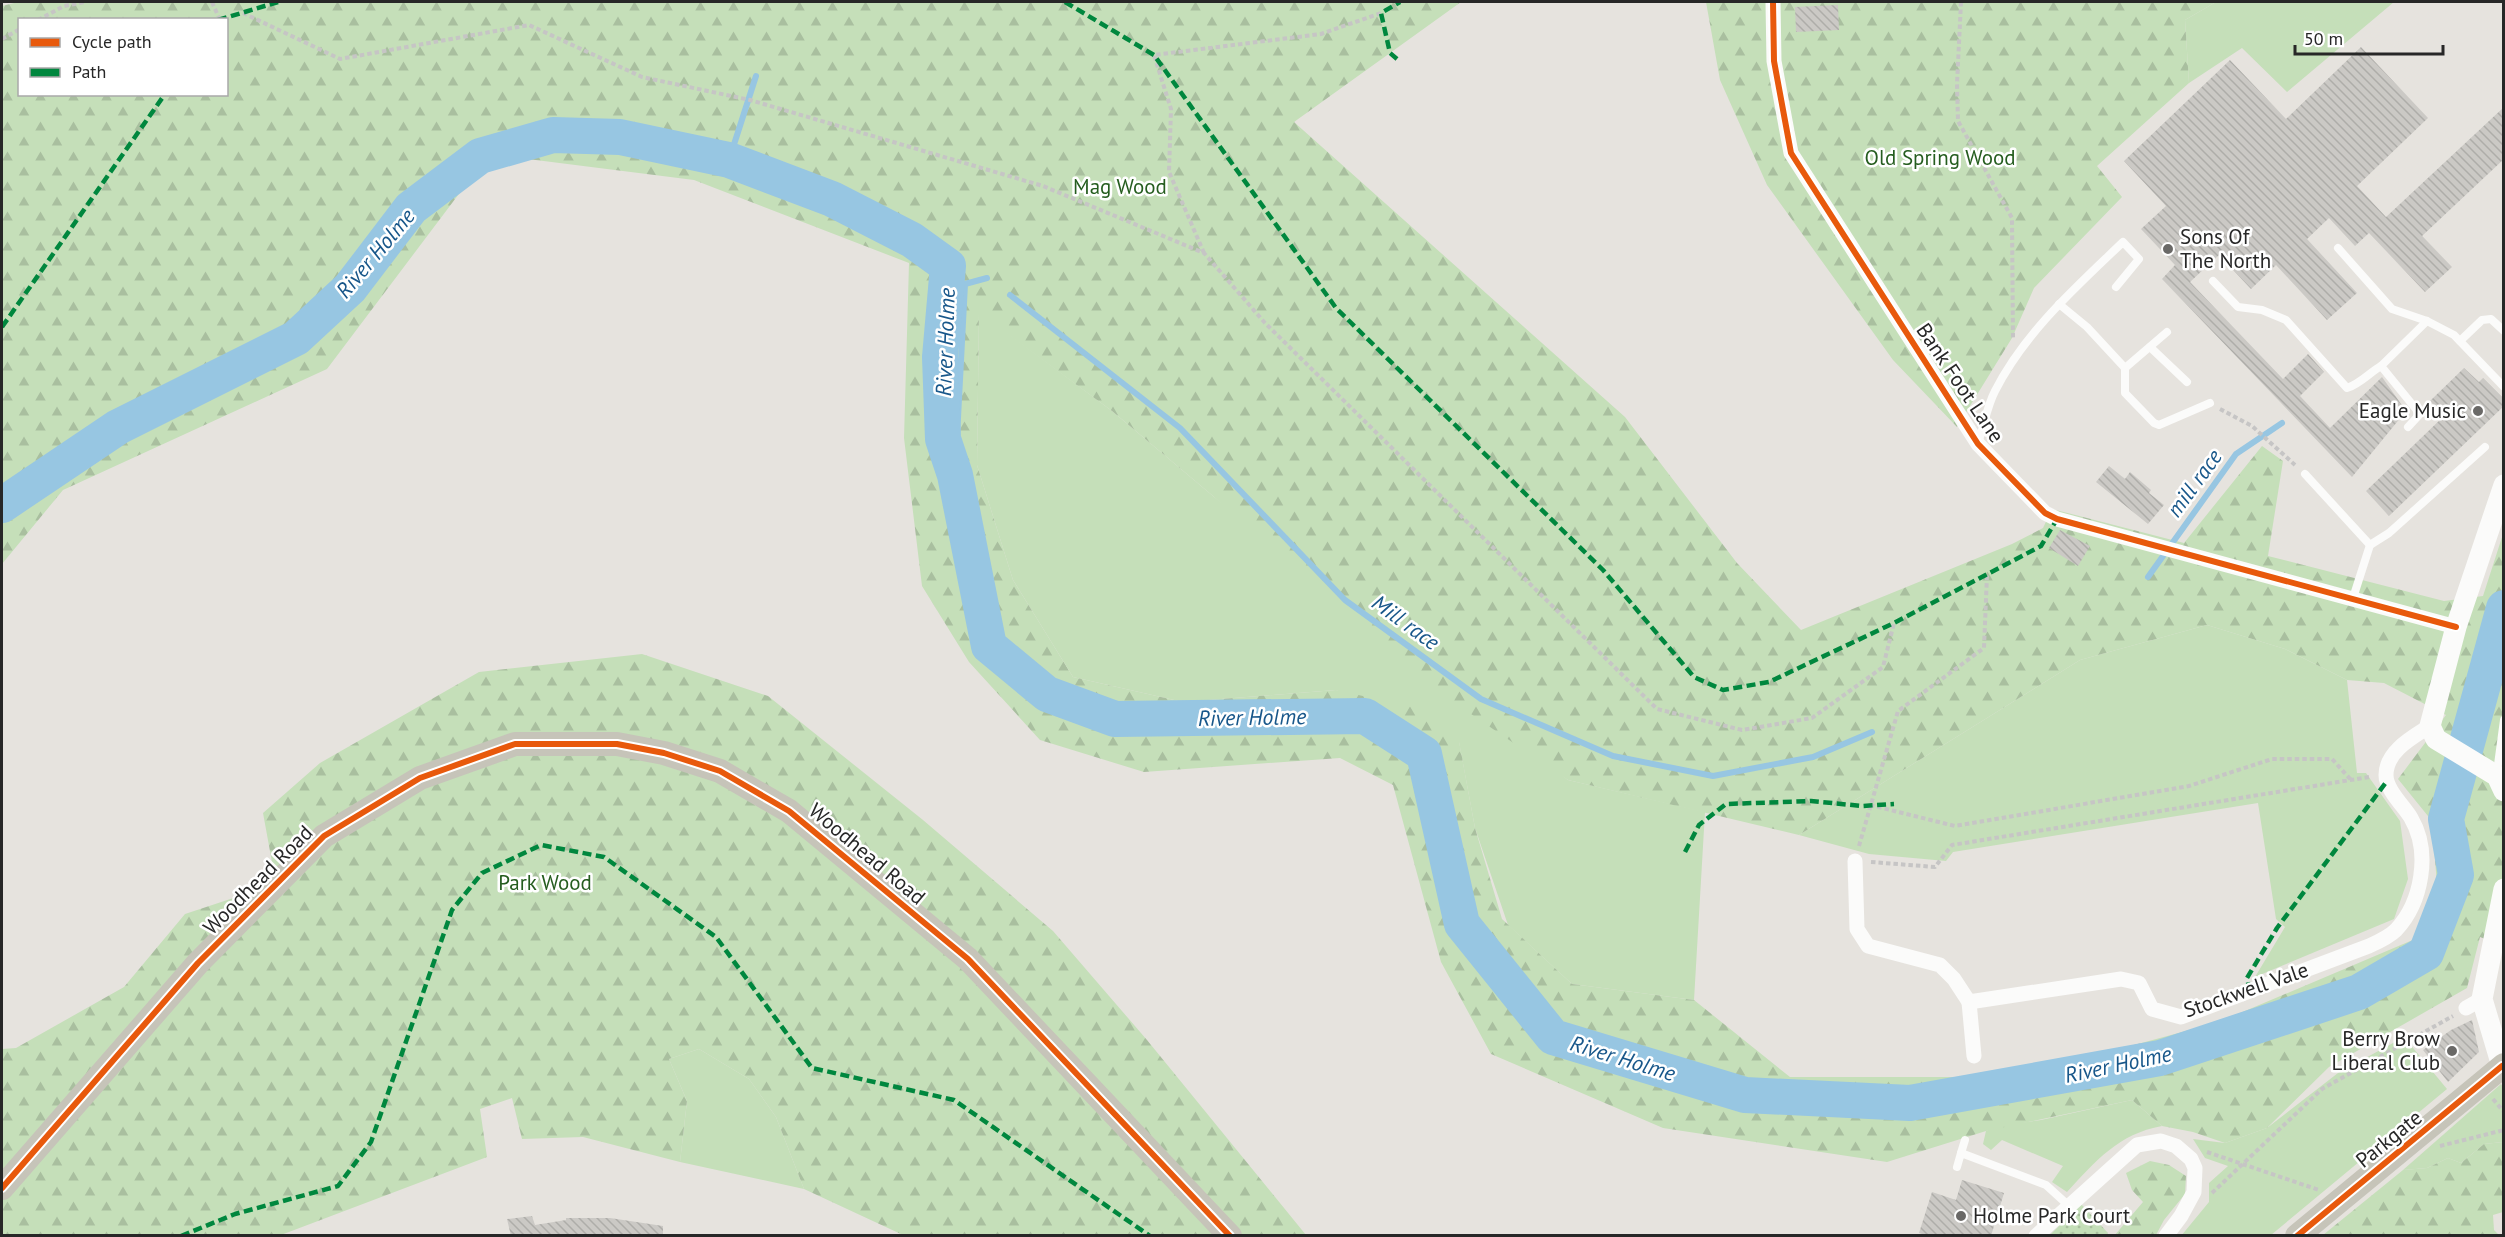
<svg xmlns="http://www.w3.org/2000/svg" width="2505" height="1237" font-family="'PT Sans',sans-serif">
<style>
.grass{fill:#c5dfb9}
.forest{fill:url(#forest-firs);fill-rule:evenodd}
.garden{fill:url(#garden-dots)}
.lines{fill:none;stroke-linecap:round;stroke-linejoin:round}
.stream{stroke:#97c6e2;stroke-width:6}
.river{stroke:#97c6e2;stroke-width:36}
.building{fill:url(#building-back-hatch)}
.path{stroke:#c6c5c5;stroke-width:4;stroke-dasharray:4.5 3;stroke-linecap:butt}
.service{stroke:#fbfbfa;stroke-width:8}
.minor{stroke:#fbfbfa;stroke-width:15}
.secondary{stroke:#fbfbfa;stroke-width:21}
.primary{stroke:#c6c4b9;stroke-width:24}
.quiet{stroke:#00873e;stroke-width:4.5;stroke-dasharray:9 4.5;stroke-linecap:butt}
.cycleway-casing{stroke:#fff;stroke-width:10}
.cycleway{stroke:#e8590c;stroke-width:6}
.poi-dot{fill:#6a6967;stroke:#fff;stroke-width:2}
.labels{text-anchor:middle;stroke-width:5;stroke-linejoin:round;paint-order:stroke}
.park-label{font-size:21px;fill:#255d1f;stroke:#fff}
.poi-label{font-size:21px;fill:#272727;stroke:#fff;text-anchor:start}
.street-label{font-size:21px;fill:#272727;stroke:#fff}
.water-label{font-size:22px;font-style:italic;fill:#18578a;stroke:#fff}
</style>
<defs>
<pattern id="forest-firs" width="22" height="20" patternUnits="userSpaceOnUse" patternTransform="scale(1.5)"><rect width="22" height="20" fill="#c5dfb9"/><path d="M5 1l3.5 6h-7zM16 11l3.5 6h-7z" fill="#a9bf9f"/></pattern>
<pattern id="garden-dots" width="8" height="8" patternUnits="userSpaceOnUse" patternTransform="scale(1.5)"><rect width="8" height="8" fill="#c5dfb9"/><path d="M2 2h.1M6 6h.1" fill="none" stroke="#a9bf9f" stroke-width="1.8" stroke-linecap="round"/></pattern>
<pattern id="building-back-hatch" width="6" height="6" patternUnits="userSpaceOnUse" patternTransform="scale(1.5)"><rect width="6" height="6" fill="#cbc9c5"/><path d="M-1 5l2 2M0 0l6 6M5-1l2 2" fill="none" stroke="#aeada9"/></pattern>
</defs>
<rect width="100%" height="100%" fill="#e6e3de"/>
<g class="grass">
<path d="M2216,2H2394L2287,92L2242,48L2189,83L2185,20Z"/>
<path d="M979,312L1112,411L1213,496L1568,780L1705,812L1694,1000L1572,984L1508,925L1475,828L1459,742L1336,690L1183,702L1073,677L1013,580L977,465Z"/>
<path d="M2207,625L2285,649L2347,680L2357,773H2366L2400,821L2408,879L2394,919L2255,977L2285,927L2276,919L2258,803L1953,852L1946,861L1869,854L1799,835L2080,660Z"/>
<path d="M2404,1037L2447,1089L2271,1235L2181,1236L2209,1202V1183L2228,1166L2205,1158L2193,1139L2225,1143L2267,1128L2338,1073Z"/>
<path d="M699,1049L749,1079L776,1117L804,1189L680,1162L687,1101L669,1059Z"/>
<path d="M2501,1084L2504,1089L2503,1142L2484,1144L2461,1163L2448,1158L2427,1168L2403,1170Z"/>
<path d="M2132,1100L2162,1126C2118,1134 2096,1161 2067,1192L2052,1182L2063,1166L2002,1140L1991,1150L1983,1144L1986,1131L1997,1126L2041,1120Z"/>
</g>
<g class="forest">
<path d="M18,2H1461L1294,122L1625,417L1737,563L1801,630L2012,544L2043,528L2052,509L2184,543L2262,446L2283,461L2268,556L2444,601L2483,596L2503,534V946L2480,937L2467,988L2329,1067L2267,1128L2225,1143L2193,1132L2162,1126L2132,1100L1986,1131L1887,1162L1663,1128L1491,1054L1441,962L1393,785L1340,758L1144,772L1040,740L969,662L922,586L904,438L909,263L694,180L489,154L327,369L63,490L2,564V6ZM20,20H226V94H20ZM979,313L1112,411L1213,496L1402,667L1568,780L1799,835L2080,660L2207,625L2285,649L2347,680L2384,683L2446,715L2398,779L2432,821L2437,885L2415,939L2219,1022L2134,1045L1959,1077H1790L1694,1000L1572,984L1502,919L1475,828L1459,741L1412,707L1336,690L1183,702L1073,677L1013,580L977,465Z"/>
<path d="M1706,2H2216L2185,20L2189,83L2097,166L2122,197L2034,288L2012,338L1957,427L1893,360L1767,185L1720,80Z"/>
<path d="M642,654L768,696L923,820L1053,931L1147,1040L1306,1235H903L804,1189L776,1117L749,1079L699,1049L669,1059L687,1101L680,1162L583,1137L522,1139L512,1098L480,1109L487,1157L281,1235L2,1236V1049L16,1048L124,987L185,914L276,884L263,813L320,763L479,672Z"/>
<path d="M2503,1142V1212L2493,1215L2494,1230L2499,1235H2323L2403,1170L2427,1168L2448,1158L2461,1163L2484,1144Z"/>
<path d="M2150,1161L2169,1165L2186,1176L2185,1194L2164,1220L2156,1235L2114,1236L2143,1202L2132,1190L2126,1173Z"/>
</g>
<path class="garden" d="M2081,1204L2108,1233L2106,1236H2049Z"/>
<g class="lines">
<g class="stream">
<path d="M729,160L756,76"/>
<path d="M1010,295L1180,428L1345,600L1481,699L1613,756L1713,776L1813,757L1872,732"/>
<path d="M955,475L965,284L987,278"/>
<path d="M2148,577L2236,454L2282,423"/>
</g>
<path class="river" d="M2,505L118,427L296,338L350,288L411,208L480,156L553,135L620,137L729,160L832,199L912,240L948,266L940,357L943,439L955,475L989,646L1047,694L1115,719L1365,716L1424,754L1462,924L1553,1037L1745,1095L1910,1103L2160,1058L2359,992L2426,953L2456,875L2446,819L2504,608"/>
</g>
<g class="building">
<path d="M1838,5L1839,30L1796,32L1795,7Z"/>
<path d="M2361,47L2428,118L2357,186L2386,217L2504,107V159L2422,236L2452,267L2425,292L2369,233L2355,246L2329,218L2307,239L2357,293L2327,320L2276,265L2251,289L2219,255L2190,282L2283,379L2308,354L2324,372L2300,396L2330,428L2382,377L2406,411L2352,477L2162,279L2175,265L2141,229L2166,206L2124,161L2230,60L2286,119Z"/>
<path d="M2464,368L2479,382L2483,378L2504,399V406L2389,516L2366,491L2444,416L2430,401Z"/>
<path d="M2109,466L2125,479L2130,472L2151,490L2149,493L2164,505L2148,524L2096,482Z"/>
<path d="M2060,530L2090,546L2078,566L2049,548Z"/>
<path d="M2472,1020L2479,1052L2448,1082L2423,1050L2451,1030Z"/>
<path d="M1962,1180L2004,1193L1991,1236H1928L1919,1233L1932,1192L1956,1200Z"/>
<path d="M532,1216L535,1225L566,1220V1218H610L663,1226V1236H511L507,1219Z"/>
</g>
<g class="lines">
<g class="path">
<path d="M212,2L219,18"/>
<path d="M1961,2L1957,84L1958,121L2012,218L2013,340"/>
<path d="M243,13L340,59L529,25L642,77L750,100L1043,186L1204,253L1265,323L1657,709L1742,730L1812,718L1883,667L1894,623"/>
<path d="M38,20L64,6L85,2"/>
<path d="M2,39L20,29"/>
<path d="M1204,253L1169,172L1171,109L1154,55L1321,34L1381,13"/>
<path d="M2220,409L2252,426L2295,465"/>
<path d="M1870,805L1955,826L2189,786L2272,759H2332L2352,781"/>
<path d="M1859,846L1898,711L1984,648L1987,575"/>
<path d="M1871,862L1935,867L1952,845L2369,777"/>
<path d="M2493,1099L2504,1112"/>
<path d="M2440,1146L2504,1130"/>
<path d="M2207,1152L2319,1190"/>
<path d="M2212,1193L2322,1089L2453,1016"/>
</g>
<g class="service">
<path d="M2338,248L2392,309L2427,321L2454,335L2504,387"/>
<path d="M2213,281L2238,307L2262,310L2286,320L2347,388C2360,384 2369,373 2381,366"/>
<path d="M2059,304L2087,327L2125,368V393L2154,423L2159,425L2210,403"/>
<path d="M2460,341L2482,320L2491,319L2504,331"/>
<path d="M2150,347L2187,382"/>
<path d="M2125,368L2167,332"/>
<path d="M2408,427L2420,414L2381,366L2427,321"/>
<path d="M1978,443C1984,426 1987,406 1995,391C2025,332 2076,287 2123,242L2139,259L2116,287"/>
<path d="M2305,474L2370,545L2389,533L2485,447"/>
<path d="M2353,598L2370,545"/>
<path d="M2497,772L2504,720"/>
<path d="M1961,1153L1965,1140"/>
<path d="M1957,1167L1961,1153L2046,1185L2068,1205"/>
</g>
<g class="minor">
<path d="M1773,2L1774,61L1791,153L1978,444L2045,513L2057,519L2456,627"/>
<path d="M1855,861L1857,929L1868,946L1940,965L1954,979L1969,1002L2121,979L2139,983L2152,1009L2181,1017L2369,946C2378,942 2389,937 2396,930C2422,902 2431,852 2411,818C2404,806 2386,790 2386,775C2386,751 2413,737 2430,726"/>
<path d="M1969,1002L1974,1056"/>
<path d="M2466,1008L2482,999"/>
<path d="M2036,1236L2137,1145L2161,1141L2176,1146L2191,1159L2195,1168L2194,1192L2181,1216L2166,1236"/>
</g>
<g class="secondary">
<path d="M2504,485L2456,627L2430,726L2436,739L2497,776L2504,791"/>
<path d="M2502,1066L2482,999L2504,889"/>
</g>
<g class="primary">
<path d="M2,1188L198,963L324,836L420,778L515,744H617L664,753L720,771L789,811L968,959L1230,1236"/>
<path d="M2297,1236L2504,1065"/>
</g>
<g class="quiet">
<path d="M1065,2L1154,55L1336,308L1603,570L1694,677L1723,690L1769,682L1894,623L2041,546L2057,519"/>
<path d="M218,20L278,2"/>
<path d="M1397,59L1390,53L1381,13L1400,2"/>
<path d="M2,327L165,94"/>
<path d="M1685,852L1699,825L1726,804L1811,801L1862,806L1894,804"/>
<path d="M2250,991L2247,978L2277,928L2387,781"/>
<path d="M181,1236L235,1214L338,1186L371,1142L452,910L482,873L541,845L604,857L716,937L812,1068L954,1100L1150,1236"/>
</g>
<g class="cycleway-casing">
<g id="cycleway">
<path d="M1773,2L1774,61L1791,153L1978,444L2045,513L2057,519L2456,627"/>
<path d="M2,1188L198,963L324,836L420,778L515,744H617L664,753L720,771L789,811L968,959L1230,1236"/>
<path d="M2297,1236L2502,1066"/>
</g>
</g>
<use href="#cycleway" class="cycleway"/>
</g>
<g class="poi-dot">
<circle cx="2168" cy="249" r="6"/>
<circle cx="2478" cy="411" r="6"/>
<circle cx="2452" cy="1051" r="6"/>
<circle cx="1961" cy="1216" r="6"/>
</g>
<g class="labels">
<g class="park-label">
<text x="1940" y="165">Old Spring Wood</text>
<text x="1120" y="194">Mag Wood</text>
<text x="545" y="890">Park Wood</text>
</g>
<g class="poi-label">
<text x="2180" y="244">Sons Of<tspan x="2180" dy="24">The North</tspan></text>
<text x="2466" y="418" text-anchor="end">Eagle Music</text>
<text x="2440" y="1046" text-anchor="end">Berry Brow<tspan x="2440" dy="24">Liberal Club</tspan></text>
<text x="1973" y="1223">Holme Park Court</text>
</g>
<g class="street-label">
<text transform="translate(1960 383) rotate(56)" y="7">Bank Foot Lane</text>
<text transform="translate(867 854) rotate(40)" y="7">Woodhead Road</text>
<text transform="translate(258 880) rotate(-45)" y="7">Woodhead Road</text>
<text transform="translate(2246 990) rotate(-19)" y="7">Stockwell Vale</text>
<text transform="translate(2389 1139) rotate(-39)" y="7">Parkgate</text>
</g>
<g class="water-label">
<text transform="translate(375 253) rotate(-50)" y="8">River Holme</text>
<text transform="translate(945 342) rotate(-88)" y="8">River Holme</text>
<text transform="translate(2194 483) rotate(-54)" y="8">mill race</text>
<text transform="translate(1406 622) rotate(36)" y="8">Mill race</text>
<text transform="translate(1252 717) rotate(-1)" y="8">River Holme</text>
<text transform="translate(1623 1058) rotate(17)" y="8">River Holme</text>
<text transform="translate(2118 1064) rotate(-12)" y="8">River Holme</text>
</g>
</g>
<rect width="2505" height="1237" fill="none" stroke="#272727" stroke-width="6"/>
<rect x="18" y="18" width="210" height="78" fill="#ffffff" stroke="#a9a9a9" stroke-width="1.5"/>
<rect x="30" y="38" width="30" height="9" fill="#e8590c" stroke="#a9a9a9" stroke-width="1.5"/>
<text x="72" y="48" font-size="18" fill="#272727">Cycle path</text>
<rect x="30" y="68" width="30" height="9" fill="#00873e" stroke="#a9a9a9" stroke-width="1.5"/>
<text x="72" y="78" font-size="18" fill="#272727">Path</text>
<path d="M2295 45v9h148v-9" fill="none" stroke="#272727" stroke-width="3"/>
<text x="2304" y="45" font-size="18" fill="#272727" stroke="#ffffff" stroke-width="4.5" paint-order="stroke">50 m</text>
</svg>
